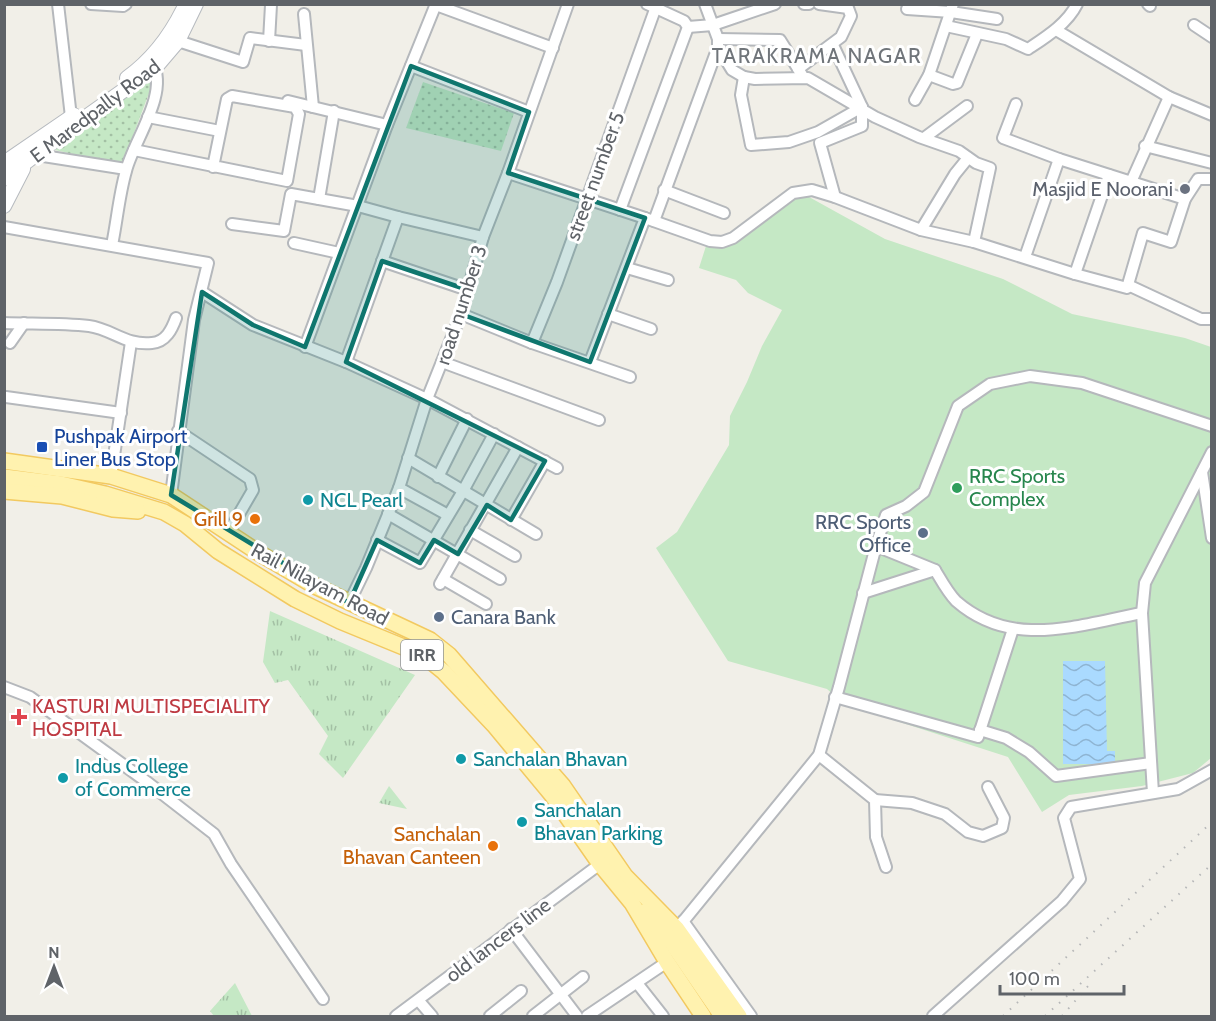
<svg xmlns="http://www.w3.org/2000/svg" width="1216" height="1021" font-family="Cabin,sans-serif">
<style>
.grass{fill:url(#grass-tufts)}
.park{fill:url(#park-dots)}
.pitch{fill:#c5e8c5}
.water{fill:url(#water-waves)}
.lines{fill:none;stroke-linecap:round;stroke-linejoin:round}
.minor-casing{stroke:#b5b8bc;stroke-width:14}
.secondary-casing{stroke:#b6babf;stroke-width:16}
.primary-casing{stroke:#f2c960;stroke-width:18}
.minor{stroke:#fff;stroke-width:10}
.secondary{stroke:#fff;stroke-width:14}
.primary{stroke:#fff2af;stroke-width:15}
.rail{stroke:#b6b7b8;stroke-width:2;stroke-dasharray:1.5 8;stroke-linecap:butt}
.marked{fill:#0f766e;fill-opacity:0.2;stroke:#0f766e;stroke-width:4.5;stroke-linejoin:round}
.worship-dot{fill:#6b7280;stroke:#fff;stroke-width:2}
.transit-dot{fill:#1a4fb4;stroke:#fff;stroke-width:2}
.leisure-dot{fill:#2e9e5b;stroke:#fff;stroke-width:2}
.culture-dot{fill:#0f9aa8;stroke:#fff;stroke-width:2}
.food-dot{fill:#e8710a;stroke:#fff;stroke-width:2}
.service-dot{fill:#5c6f8a;stroke:#fff;stroke-width:2}
.health-dot{fill:#e0444e;stroke:#fff;stroke-width:2}
.labels{text-anchor:middle;stroke-width:6;stroke-linejoin:round;paint-order:stroke}
.shield{fill:#fff;stroke:#8f9295;stroke-width:1.5}
.shield-label{font-size:18px;font-weight:bold;fill:#5f6368}
.street-label{font-size:20px;fill:#5f6368;stroke:#fff}
.worship-label{font-size:20px;fill:#5b616d;stroke:#fff;text-anchor:end}
.transit-label{font-size:20px;fill:#164399;stroke:#fff;text-anchor:start}
.leisure-label{font-size:20px;fill:#27864d;stroke:#fff;text-anchor:start}
.culture-label{font-size:20px;fill:#0d838f;stroke:#fff;text-anchor:start}
.food-label{font-size:20px;fill:#c56008;stroke:#fff;text-anchor:end}
.service-label{font-size:20px;fill:#4e5e75;stroke:#fff;text-anchor:end}
.health-label{font-size:20px;fill:#be3a42;stroke:#fff;text-anchor:start}
.neighbourhood-label{font-size:21px;letter-spacing:1.5px;fill:#70757a;stroke:#fff}
</style>
<defs>
<pattern id="grass-tufts" width="24" height="20" patternUnits="userSpaceOnUse" patternTransform="scale(1.5)"><rect width="24" height="20" fill="#c5e8c5"/><path d="M3 7l-1-3M5 7V3M7 7l1-3M15 17l-1-3M17 17v-4M19 17l1-3" fill="none" stroke="#a3c0a4"/></pattern>
<pattern id="park-dots" width="8" height="8" patternUnits="userSpaceOnUse" patternTransform="scale(1.5)"><rect width="8" height="8" fill="#c5e8c5"/><path d="M2 2h.1M6 6h.1" fill="none" stroke="#a3c0a4" stroke-width="1.8" stroke-linecap="round"/></pattern>
<pattern id="water-waves" width="16" height="10" patternUnits="userSpaceOnUse" patternTransform="scale(1.5)"><rect width="16" height="10" fill="#aadaff"/><path d="M0 5q4-4 8 0t8 0" fill="none" stroke="#8eb4d2"/></pattern>
</defs>
<rect width="100%" height="100%" fill="#f1efe8"/>
<g class="grass">
<path d="M270,611L415,675L343,778L319,754L328,736L288,680L275,683L263,662Z"/>
<path d="M389,786L407,809L379,803Z"/>
<path d="M235,983L252,1016H214L210,1011Z"/>
</g>
<g class="park">
<path d="M157,72L122,165L55,150Z"/>
<path d="M423,82L514,113L501,151L406,128Z"/>
</g>
<path class="pitch" d="M800,192L885,239L1003,279L1072,314L1185,338L1211,347V758L1193,773L1142,786L1069,795L1042,812L1008,757L844,704L827,689L728,661L656,548L677,532L729,445L730,416L747,382L762,346L782,310L748,293L736,280L699,268L706,246L726,247Z"/>
<path class="water" d="M1063,661H1105L1107,751H1115V764H1063Z"/>
<g class="lines">
<g class="minor-casing">
<g id="minor">
<path d="M58,4L71,117"/>
<path d="M91,4L123,6L126,4"/>
<path d="M804,4H809"/>
<path d="M1148,4L1150,6"/>
<path d="M436,5L553,48"/>
<path d="M907,9L951,12L997,19"/>
<path d="M304,14L313,107"/>
<path d="M1194,25L1212,37"/>
<path d="M946,26L1006,39L1028,49C1046,37 1067,24 1077,4"/>
<path d="M688,27L713,25L775,4"/>
<path d="M1056,30L1169,97L1212,115"/>
<path d="M718,39L780,40L802,75"/>
<path d="M178,41L243,62L250,38L306,45"/>
<path d="M269,41L271,5"/>
<path d="M833,45L862,107V126L820,143L835,197"/>
<path d="M718,47L732,70L744,77L755,79L808,78L875,117L919,137L959,151L976,163L990,168L974,242"/>
<path d="M411,66L529,112"/>
<path d="M798,69L841,37L851,16L848,8L819,4"/>
<path d="M929,75L953,84L957,83L977,34"/>
<path d="M744,77L741,95L751,145L789,142L818,132L862,107"/>
<path d="M915,100L929,75L953,4"/>
<path d="M288,101L387,125"/>
<path d="M1016,104L1003,138L1059,159L1185,199"/>
<path d="M148,117L220,131"/>
<path d="M924,138L967,106"/>
<path d="M1145,146L1212,163"/>
<path d="M134,150L287,181L299,114L295,107L232,96L227,99L213,167"/>
<path d="M37,155L126,169"/>
<path d="M508,173L645,218L710,241L722,242L733,238L793,193L812,190L835,197L921,230L974,242L1075,274L1127,288L1143,233L1171,242L1185,199L1198,179H1212"/>
<path d="M1131,182L1169,97"/>
<path d="M664,190L724,213"/>
<path d="M319,199L334,111"/>
<path d="M620,210L688,27L684,21L647,4"/>
<path d="M654,221L718,47V39L705,4"/>
<path d="M232,224L284,231L291,194L358,206L398,217L483,237"/>
<path d="M4,227L208,263L194,320L171,495"/>
<path d="M921,230L955,174L968,158"/>
<path d="M294,243L339,253"/>
<path d="M112,245C117,221 119,195 126,171C133,142 169,94 153,64"/>
<path d="M1025,257L1059,159"/>
<path d="M382,261L468,290"/>
<path d="M627,268L668,280"/>
<path d="M1075,274L1109,175"/>
<path d="M1128,285L1201,319H1212"/>
<path d="M202,292L253,325L346,362L427,399L557,468"/>
<path d="M461,314L532,343L630,377"/>
<path d="M608,314L651,329"/>
<path d="M4,323C32,324 62,323 89,326C112,329 126,346 152,343C166,342 172,329 176,318"/>
<path d="M10,343L24,323"/>
<path d="M532,343L557,282L657,4"/>
<path d="M305,347L387,125L436,4"/>
<path d="M346,362L398,217"/>
<path d="M442,362L599,420"/>
<path d="M590,362L645,218"/>
<path d="M6,397L121,413"/>
<path d="M178,431L250,479L253,490L228,533"/>
<path d="M408,458L536,534"/>
<path d="M1202,472L1212,538"/>
<path d="M111,476L131,342"/>
<path d="M438,477L467,419"/>
<path d="M399,488L448,515"/>
<path d="M388,514L500,579"/>
<path d="M511,520L545,461"/>
<path d="M470,530L515,556"/>
<path d="M377,540L420,563L463,491L494,434"/>
<path d="M876,546L935,570"/>
<path d="M443,579L486,604"/>
<path d="M440,584L518,447"/>
<path d="M863,593L935,570C941,580 948,593 956,601C1012,650 1077,625 1142,613"/>
<path d="M349,603L366,568L399,488L427,399L461,314L483,237L508,173L568,4"/>
<path d="M4,687L30,697L147,782L214,834L231,864L323,999"/>
<path d="M835,697L978,737L1013,629"/>
<path d="M980,730L1006,738L1029,752L1056,776L1151,763"/>
<path d="M819,755L875,800L876,837L886,867"/>
<path d="M1153,793L1142,613L1145,583L1212,452"/>
<path d="M875,800L912,803L945,814L968,832L983,836L1002,828L1004,818L988,787"/>
<path d="M683,921L751,1016"/>
<path d="M511,929L577,1016"/>
<path d="M677,929L819,755L839,687L876,546L886,515L906,506L924,492L958,406L990,384L1030,376L1082,383L1212,426"/>
<path d="M637,983L663,1016"/>
<path d="M419,1001L432,1016"/>
<path d="M396,1016L600,864"/>
<path d="M490,1016L521,991"/>
<path d="M533,1016L583,977"/>
<path d="M587,1016L667,962"/>
<path d="M933,1016L1062,901L1080,879L1064,818L1071,807L1178,789L1212,770"/>
</g>
</g>
<g class="secondary-casing">
<g id="secondary">
<path d="M127,78C152,60 169,38 183,10"/>
<path d="M4,163L74,115"/>
<path d="M4,179L72,127L155,68L178,41L196,4"/>
<path d="M4,206L23,169"/>
</g>
</g>
<g class="primary-casing">
<g id="primary">
<path d="M4,461L111,476L171,495L259,553L315,586L430,640L449,655L563,786L625,876L677,929L739,1016"/>
<path d="M4,477L61,484L105,494L164,512L185,524L218,551L295,599L340,621L423,655L444,672L494,725L552,795L600,864L632,903L667,962L703,1016"/>
<path d="M4,491L62,496L113,509L138,511"/>
<path d="M643,912L667,936L722,1016"/>
</g>
</g>
<use href="#minor" class="minor"/>
<use href="#secondary" class="secondary"/>
<use href="#primary" class="primary"/>
<g class="rail">
<path d="M1003,1016L1212,822"/>
<path d="M1045,1016L1212,864"/>
<path d="M1062,1016L1089,985"/>
</g>
</g>
<path class="marked" d="M411,66L529,112L508,173L645,218L590,362L461,314L468,290L382,261L346,362L545,461L511,520L487,505L458,554L434,540L420,563L377,540L349,603L171,495L202,292L253,325L305,347Z"/>
<circle class="worship-dot" cx="1185" cy="189" r="6"/>
<rect class="transit-dot" x="36" y="441" width="12" height="12" rx="3"/>
<circle class="leisure-dot" cx="957" cy="488" r="6"/>
<g class="culture-dot">
<circle cx="308" cy="500" r="6"/>
<circle cx="461" cy="759" r="6"/>
<circle cx="63" cy="778" r="6"/>
<circle cx="522" cy="822" r="6"/>
</g>
<g class="food-dot">
<circle cx="255" cy="519" r="6"/>
<circle cx="493" cy="846" r="6"/>
</g>
<g class="service-dot">
<circle cx="923" cy="533" r="6"/>
<circle cx="439" cy="617" r="6"/>
</g>
<path class="health-dot" d="M16 708h6v6h6v6h-6v6h-6v-6h-6v-6h6z"/>
<g class="labels">
<rect class="shield" x="401" y="640" width="42" height="30" rx="4.5"/>
<g class="shield-label">
<text x="422" y="661">IRR</text>
</g>
<g class="street-label">
<text transform="translate(95 111) rotate(-37)" y="7">E Maredpally Road</text>
<text transform="translate(595 176) rotate(-70)" y="7">street number 5</text>
<text transform="translate(461 305) rotate(-72)" y="7">road number 3</text>
<text transform="translate(320 584) rotate(28)" y="7">Rail Nilayam Road</text>
<text transform="translate(498 940) rotate(-37)" y="7">old lancers line</text>
</g>
<g class="worship-label">
<text x="1173" y="196">Masjid E Noorani</text>
</g>
<g class="transit-label">
<text x="54" y="443">Pushpak Airport<tspan x="54" dy="23">Liner Bus Stop</tspan></text>
</g>
<g class="leisure-label">
<text x="969" y="483">RRC Sports<tspan x="969" dy="23">Complex</tspan></text>
</g>
<g class="culture-label">
<text x="320" y="507">NCL Pearl</text>
<text x="473" y="766">Sanchalan Bhavan</text>
<text x="75" y="773">Indus College<tspan x="75" dy="23">of Commerce</tspan></text>
<text x="534" y="817">Sanchalan<tspan x="534" dy="23">Bhavan Parking</tspan></text>
</g>
<g class="food-label">
<text x="243" y="526">Grill 9</text>
<text x="481" y="841">Sanchalan<tspan x="481" dy="23">Bhavan Canteen</tspan></text>
</g>
<g class="service-label">
<text x="911" y="529">RRC Sports<tspan x="911" dy="23">Office</tspan></text>
<text x="451" y="624" text-anchor="start">Canara Bank</text>
</g>
<g class="health-label">
<text x="32" y="713">KASTURI MULTISPECIALITY<tspan x="32" dy="23">HOSPITAL</tspan></text>
</g>
<g class="neighbourhood-label">
<text x="817" y="63">TARAKRAMA NAGAR</text>
</g>
</g>
<rect width="1216" height="1021" fill="none" stroke="#5f6368" stroke-width="12"/>
<g transform="translate(54 967)" stroke="#ffffff" stroke-width="4.5" paint-order="stroke">
<path d="M0-4.5L10 22L0 15L-10 22Z" fill="#5f6368"/>
<text y="-9" font-size="16" font-weight="bold" text-anchor="middle" fill="#5f6368">N</text>
</g>
<path d="M1000 985v9h124v-9" fill="none" stroke="#5f6368" stroke-width="3"/>
<text x="1009" y="985" font-size="18" fill="#5f6368" stroke="#ffffff" stroke-width="4.5" paint-order="stroke">100 m</text>
</svg>
